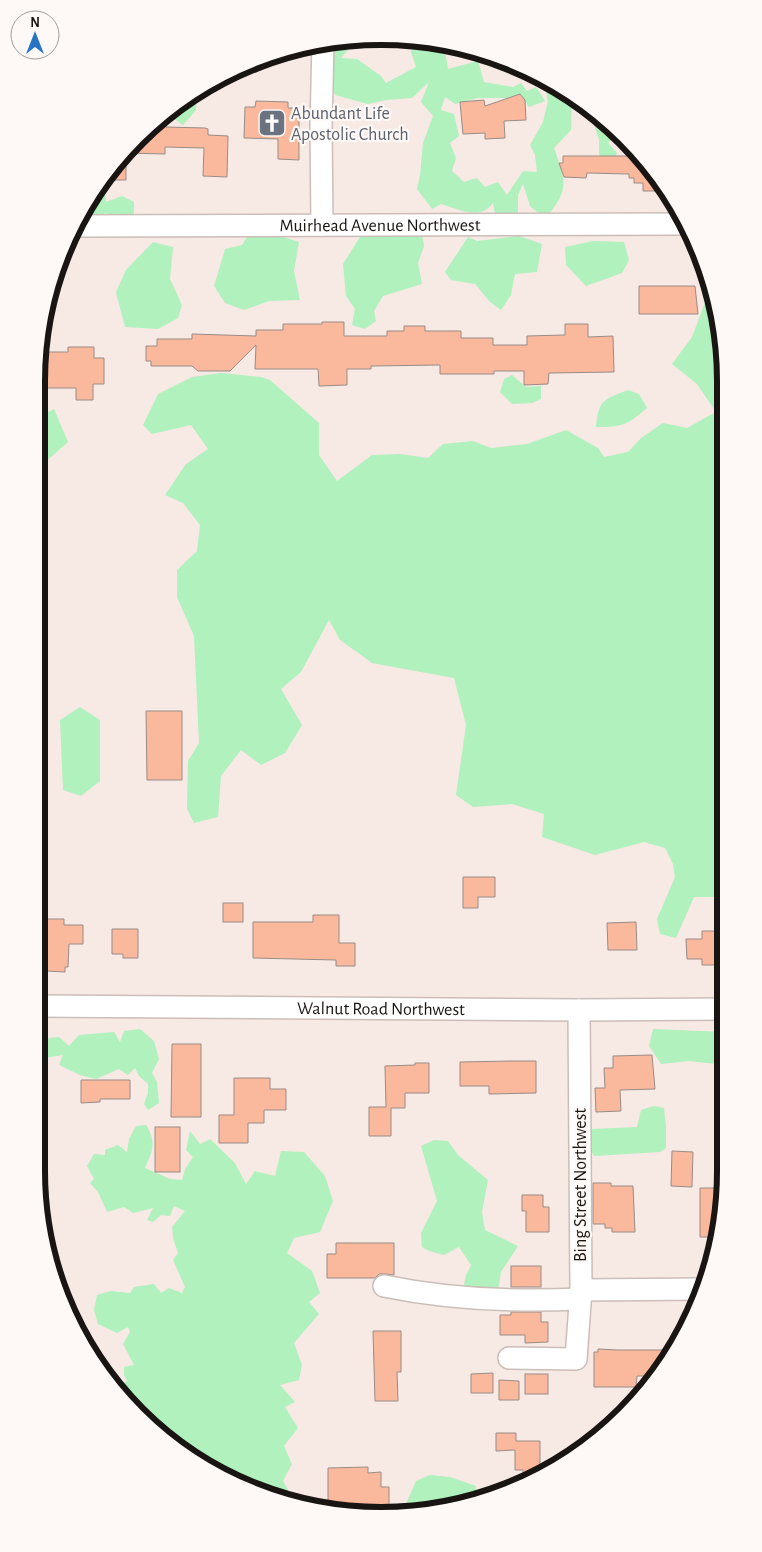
<svg xmlns="http://www.w3.org/2000/svg" width="762" height="1552" font-family="'Alegreya Sans',sans-serif">
<style>
.green{fill:#b0f1bd}
.building{fill:#fab89c;stroke:#998c87}
.lines{fill:none;stroke-linecap:round;stroke-linejoin:round}
.minor-casing{stroke:#cbbeb8;stroke-width:24}
.minor{stroke:#fff;stroke-width:21}
.labels{text-anchor:middle;stroke-width:4.5;stroke-linejoin:round;paint-order:stroke}
.worship-label{font-size:18px;fill:#5b616d;stroke:#fef9f6;text-anchor:start}
.street-label{font-size:18px;fill:#191513;stroke:#fef9f6}
.rim{fill:none;stroke:#191513;stroke-width:6}
</style>
<rect width="100%" height="100%" fill="#f7e9e4"/>
<g class="green">
<path d="M342,40L348,50L341,58L357,59L381,76L386,83L416,67L411,52L414,40C440,42 445,41 448,69L478,61L484,82L513,87L521,83L527,91L536,87L545,101L529,107L520,94L507,98H478L455,104L445,97L441,110L454,114L459,136L450,143L456,158L452,171L464,182L477,178L485,187L498,182L507,195L523,171L537,172L535,155L530,145L543,122L548,101L544,81L574,98L572,99L571,130L554,148C566,183 570,189 545,219L530,206L523,184L518,195V216L495,214L493,203C480,221 458,209 441,204L432,209L417,189L420,175L423,143L433,116L421,102L429,82L412,98L386,100L368,104L335,95L331,81L332,41Z"/>
<path d="M194,92L197,95L196,110L183,125L166,113Z"/>
<path d="M600,117L612,128L616,135L608,143L617,153L611,166H603L599,154V140L593,121Z"/>
<path d="M99,184H101L105,192L106,202L122,196L134,202V213L121,221L106,213L91,219L81,215Z"/>
<path d="M377,234H422L424,246L418,263L422,284L383,296L374,311L376,321L365,329L352,325L355,309L346,296L343,264L360,237Z"/>
<path d="M248,235H277L299,242L294,271L300,300L269,301L244,310L225,303L214,286L225,249L242,245Z"/>
<path d="M519,236L542,244L537,272L515,274L511,295L501,310L490,302L475,284L451,280L445,272L468,237L477,241Z"/>
<path d="M593,241L624,242L629,260L622,273L586,286L566,265L565,247Z"/>
<path d="M153,242L173,247L170,279L182,305L178,318L158,329L125,327L116,292L126,270Z"/>
<path d="M710,289L723,336L725,897H694L676,938L660,934L657,919L675,877L673,864L665,848L644,842L595,855L542,837L544,814L512,804L473,807L456,795L466,725L454,678L372,663L340,640L329,620L301,672L281,689L302,725L285,753L261,765L241,750L221,776L218,817L194,823L187,809L188,761L199,743L194,636L177,597V570L197,551L200,525L183,503L165,495L186,464L208,449L191,425L152,434L143,425L158,394L192,377L221,373L261,377L270,380L319,423V455L337,481L372,455L400,454L428,458L443,444L473,441L491,448L527,444L566,430L598,448L604,457L628,452L641,438L663,423L687,428L716,412L697,384L672,364L692,337Z"/>
<path d="M512,375L526,387L541,386V399L532,403L512,404L500,392L504,379Z"/>
<path d="M628,390L639,394L647,408C627,425 623,427 596,427C599,399 603,400 628,390Z"/>
<path d="M54,409L68,442L36,470V418Z"/>
<path d="M80,707L100,720V781L81,796L63,790L60,720Z"/>
<path d="M140,1029L154,1041L159,1059L152,1073L157,1082L159,1103L148,1110L144,1104L148,1093V1084L139,1076L135,1068L128,1075L119,1069L96,1079L80,1075L59,1065L63,1055L44,1058L42,1047L49,1038L59,1037L69,1046L79,1035L114,1032L120,1042L124,1031Z"/>
<path d="M653,1029L725,1032V1065L689,1061L661,1064L649,1046Z"/>
<path d="M654,1106L664,1108L666,1127V1148L660,1152L594,1156L585,1141L591,1129L637,1127L641,1110Z"/>
<path d="M146,1125C157,1143 153,1150 145,1168L170,1179L182,1180L185,1169L193,1157L186,1150L190,1131L200,1144L210,1139L235,1163L246,1184L255,1171L275,1176L281,1151L304,1152L325,1176L333,1201L320,1232L294,1238L287,1253L312,1271L320,1293L309,1302L319,1314L294,1343L302,1365L299,1380L280,1385L295,1402L285,1407L298,1428L284,1446L292,1464L283,1481L292,1497L286,1501L249,1489L190,1458L115,1388L127,1381L124,1375V1367L134,1365L123,1344L130,1332L128,1327L117,1333L98,1324L94,1310L97,1295L111,1291L130,1293L134,1287L154,1284L161,1293L169,1288L182,1293L185,1287L173,1260L178,1253L173,1238L172,1227L185,1211L174,1206L170,1216L161,1215L153,1222L147,1220L153,1208L133,1213L124,1207L107,1212L98,1192L90,1183L94,1179L87,1166L94,1154L105,1155V1150L118,1145L127,1152L129,1139L136,1126Z"/>
<path d="M434,1140L448,1141L458,1155L488,1180L482,1212L485,1230L518,1246L501,1272L498,1290L463,1289L466,1275L471,1265L459,1247L444,1255L429,1251L422,1247L421,1233L437,1201L421,1146Z"/>
<path d="M430,1475L450,1477L476,1486V1498L426,1513L405,1512V1506L416,1481Z"/>
</g>
<g class="building">
<path d="M520,94L525,100L526,120L504,121L505,138L485,139V133L463,134L460,102L484,100L485,106Z"/>
<path d="M256,101L288,102V108H299V160L278,159V139L244,138L245,107H255Z"/>
<path d="M166,114V127L205,128L208,129V135L228,136L227,177L203,176L204,148L165,147V154L126,153V180H102L137,137Z"/>
<path d="M563,156H639L655,171L661,183H657V191H643V183H634V178H629V174L587,173L586,178L564,177L559,163H563Z"/>
<path d="M639,286H695L698,314H639Z"/>
<path d="M322,322H344V336H387V331H404V326H425V331H461V338H493V345H527V336L565,335V324H588V337L613,336L614,372L549,373L548,384L524,385V371H494V374H440V365L371,366V369H347V385L319,386L318,369H255L256,345L230,371H198L192,366H151V361H146V346H157V339H192V334L256,336V330H283V324H322Z"/>
<path d="M68,347H94V358H104V384H93V400H76V388H36L39,352H68Z"/>
<path d="M146,711H182V780H147Z"/>
<path d="M463,877H495V897H478V908H463Z"/>
<rect x="223" y="903" width="20" height="19"/>
<path d="M313,915H339V943H355V966H336V960L253,958V922H313Z"/>
<path d="M44,919H64V925H83V944H69L68,967H65V972L46,971V967H44Z"/>
<path d="M636,922L637,950H608L607,923Z"/>
<path d="M112,929H138V958H123V954H112Z"/>
<path d="M702,931H725V965H702V959H687L686,939H702Z"/>
<path d="M172,1044H201V1117H171Z"/>
<path d="M652,1055L655,1089L620,1090L621,1111L596,1112L595,1088H605L604,1068H613V1056Z"/>
<path d="M511,1061H536V1093L489,1094V1086H460V1062Z"/>
<path d="M415,1063H429V1093H405V1108H391V1136H369V1107H386L385,1066L415,1065Z"/>
<path d="M234,1078H270V1089H286V1110H264V1123H248V1143H219V1115H234Z"/>
<path d="M81,1080H130V1099H100V1102L81,1103Z"/>
<rect x="155" y="1127" width="25" height="45"/>
<path d="M672,1151L693,1152L692,1187L671,1186Z"/>
<path d="M593,1183H611V1186H633L635,1232H612V1228H605V1224H593Z"/>
<path d="M700,1188H724L719,1237H700Z"/>
<path d="M522,1195H543V1207H549V1232H526V1211H522Z"/>
<path d="M336,1243H394V1275L386,1274H379L375,1278H327V1254H336Z"/>
<rect x="511" y="1266" width="30" height="21"/>
<path d="M511,1312H541V1322H548V1342L525,1343V1335H500V1315H511Z"/>
<path d="M373,1331H401V1372H397L398,1401H375Z"/>
<path d="M598,1349L618,1350H675L667,1363L656,1376H637L636,1387H594V1352H598Z"/>
<path d="M493,1373V1393H471V1374Z"/>
<rect x="525" y="1374" width="23" height="20"/>
<path d="M499,1380L519,1381V1400H499Z"/>
<path d="M496,1433H516V1441H540V1475L538,1477L523,1478V1470H515V1450L496,1451Z"/>
<path d="M368,1467V1473L381,1472V1487H389V1507H381V1511H359V1509H328V1468Z"/>
</g>
<g class="lines">
<g class="minor-casing">
<g id="minor">
<path d="M322,225L321,127L323,42"/>
<path id="s1" d="M75,226L685,224"/>
<path id="s2" d="M36,1006L579,1010L725,1009"/>
<path d="M384,1286C447,1299 516,1302 580,1299"/>
<path d="M581,1290L704,1289"/>
<path d="M509,1358L576,1359L581,1290L579,1010"/>
</g>
</g>
<use href="#minor" class="minor"/>
</g>
<defs>
<g id="church-square" transform="scale(1.4375)"><rect x="-9" y="-9" width="18" height="18" rx="4" fill="#6b7280" stroke="#fef9f6"/><path d="M-1.2-6h2.4v3.5h3.3v2.4h-3.3V6h-2.4V-.1h-3.3v-2.4h3.3Z" fill="#fff"/></g>
</defs>
<g fill-rule="evenodd">
<use href="#church-square" x="272" y="123"/>
</g>
<g class="labels">
<g class="worship-label">
<text x="291" y="119">Abundant Life<tspan x="291" dy="21">Apostolic Church</tspan></text>
</g>
<g class="street-label">
<text dy="6" stroke="none"><textPath href="#s1" startOffset="305">Muirhead Avenue Northwest</textPath></text>
<text dy="6" stroke="none"><textPath href="#s2" startOffset="345">Walnut Road Northwest</textPath></text>
<text transform="translate(580 1185) rotate(-90)" y="6">Bing Street Northwest</text>
</g>
</g>
<path d="M0 0H762V1552H0ZM381 45H381A336 336 0 0 1 717 381V1171A336 336 0 0 1 381 1507H381A336 336 0 0 1 45 1171V381A336 336 0 0 1 381 45Z" fill="#fef9f6" fill-rule="evenodd"/>
<path class="rim" d="M381 45H381A336 336 0 0 1 717 381V1171A336 336 0 0 1 381 1507H381A336 336 0 0 1 45 1171V381A336 336 0 0 1 381 45Z"/>
<g transform="translate(35 35)"><circle r="24" fill="#fef9f6" stroke="#a29e9b"/>
<path d="M0-4L9 19L0 12L-9 19Z" fill="#2873c3"/>
<text y="-8" font-size="14" font-weight="bold" text-anchor="middle" fill="#191513">N</text>
</g>
</svg>
